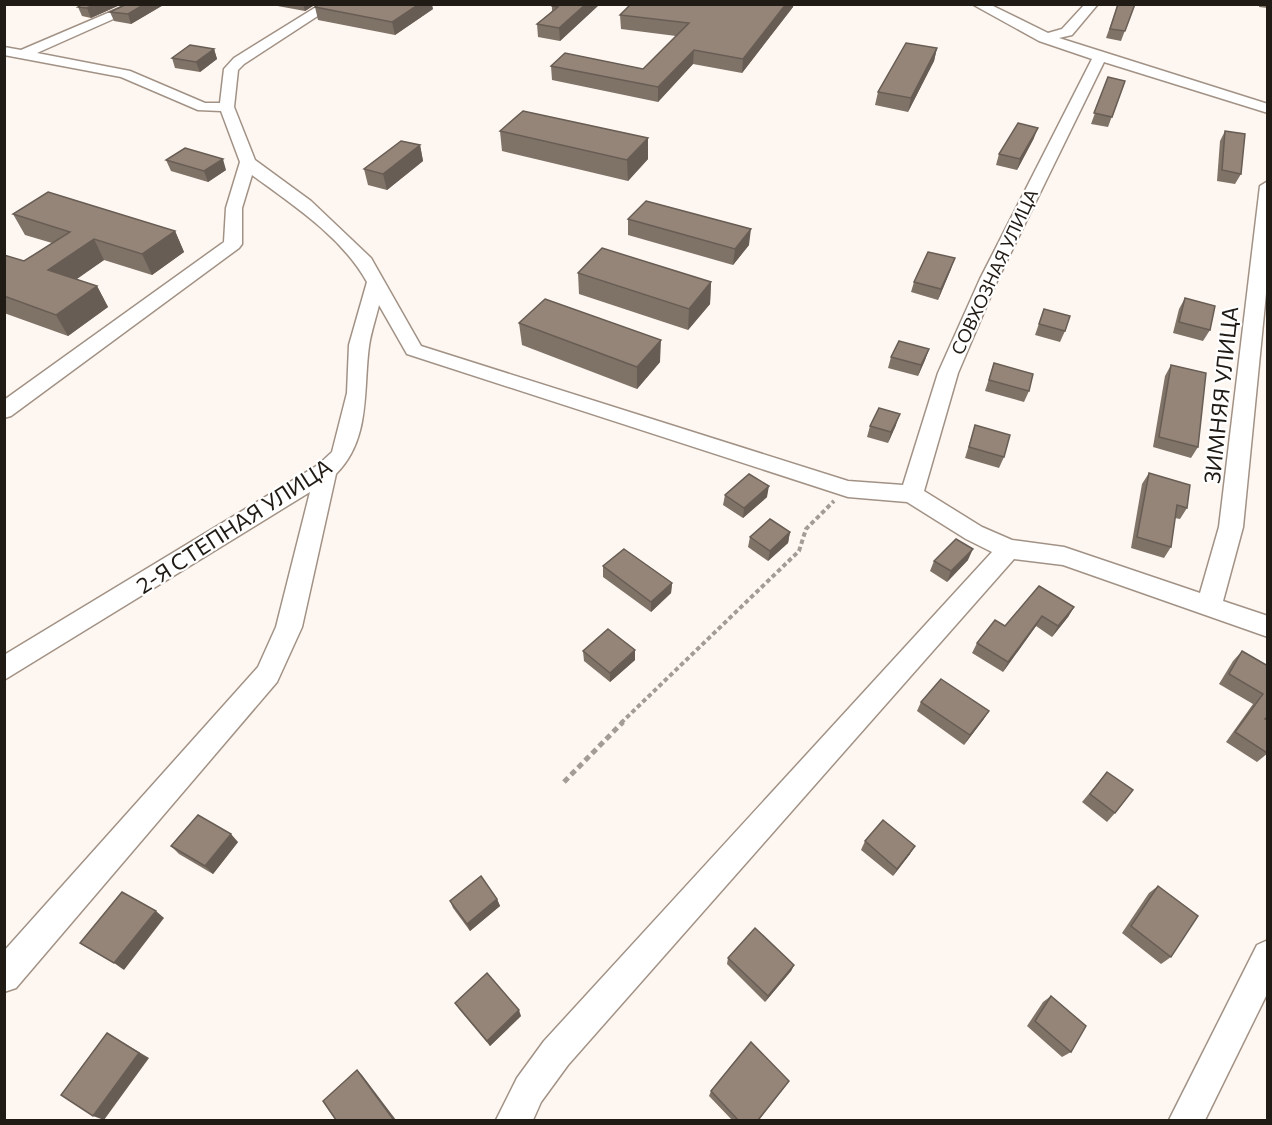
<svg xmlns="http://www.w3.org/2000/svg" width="1272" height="1125" font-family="Commissioner,sans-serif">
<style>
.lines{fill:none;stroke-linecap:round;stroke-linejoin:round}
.minor-casing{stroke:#a29286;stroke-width:3}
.path-far1{stroke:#a29b96;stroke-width:4;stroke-dasharray:4.5 3;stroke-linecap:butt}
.path{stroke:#a29b96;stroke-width:5;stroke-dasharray:6 4;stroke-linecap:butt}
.minor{fill:#fff;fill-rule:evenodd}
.wall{fill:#7f7267}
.shaded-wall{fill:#685d54}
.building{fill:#948578;stroke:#685d54;stroke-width:1.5}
.labels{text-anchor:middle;stroke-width:4.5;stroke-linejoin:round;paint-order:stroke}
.far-street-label{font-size:18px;fill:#211b16;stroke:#fff}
.street-label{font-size:22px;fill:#211b16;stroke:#fff}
</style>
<rect width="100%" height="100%" fill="#fef7f1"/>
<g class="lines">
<g class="minor-casing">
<g id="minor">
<path d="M129,4H147L37,53L130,71L205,103H220L224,69L234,58L321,4H336L244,64L238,70L234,107L255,160L311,201L371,258L421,346L848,481L903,485L938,373L980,279L1092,59L1039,41L972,4H989L1048,33L1062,29L1085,4H1098L1072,35L1059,38L1268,104V113L1104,62L998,279L958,373L924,491L982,527L1012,540L1064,547L1200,593L1219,527L1260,186L1268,181V273L1243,527L1223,601L1268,616V637L1063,565L1014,559L568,1065L541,1102L533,1120H496L517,1078L544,1041L992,552L966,539L907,502L848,497L407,354L379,305C376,318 371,332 369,346C363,390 371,439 336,474L302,627L277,682L16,988L4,992V951L258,667L276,627L310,492L4,680V655L318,465L332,452L347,393L349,345L367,282C342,237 293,205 252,175L242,208V244L239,248L11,416L4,418V400L224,242L226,208L240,162L221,111L198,110L121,77L4,55V47L21,50Z"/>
<path d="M1268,940V992L1205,1120H1169L1257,945Z"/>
</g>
</g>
<path class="path-far1" d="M621,723L799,551L806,529L834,501"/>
<path class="path" d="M564,782L623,722"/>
<use href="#minor" class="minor"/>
</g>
<g class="wall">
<path d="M83,4H122L91,18L82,16L78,7Z"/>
<path d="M127,4H165L131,24L114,21L110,12Z"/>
<path d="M272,4H316L305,11L272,5Z"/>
<path d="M553,4H600L560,41L538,37L537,24L552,11V6Z"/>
<path d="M1118,4H1135L1121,41L1106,38Z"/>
<path d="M1259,4H1268V8L1259,7Z"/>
<path d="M315,7L433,9L395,35L318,20Z"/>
<path d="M793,7L742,73L693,64L658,102L552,80L551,66L643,69L676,36L621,29L620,15Z"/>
<path d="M937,48L934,61L908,112L875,105L878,92Z"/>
<path d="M214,49L217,59L200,72L175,68L172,58Z"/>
<path d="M1108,77L1125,81L1108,127L1091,124Z"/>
<path d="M500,131L648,159L628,181L502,151Z"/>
<path d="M1225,131L1241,174L1235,184L1217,181L1220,141Z"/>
<path d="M1034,138L1017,170L996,165L999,154Z"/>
<path d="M420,145L423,161L387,190L368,185L364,169Z"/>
<path d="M166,160L226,170L208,182L171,171Z"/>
<path d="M13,214L175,231L184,252L152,275L104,260L76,279L97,286L108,307L68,336L4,313V255L24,261L52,243L25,235Z"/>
<path d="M628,219L749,245L733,265L628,235Z"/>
<path d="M951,269L938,300L911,292L914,282Z"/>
<path d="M578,273L711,282L710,304L688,330L579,294Z"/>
<path d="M1185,298L1210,330L1203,341L1173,333L1179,309Z"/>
<path d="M1044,309L1065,331L1060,342L1035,335Z"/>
<path d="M519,323L660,362L637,389L522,345Z"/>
<path d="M929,349L925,360L918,376L888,368L891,357Z"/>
<path d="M994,363L1029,391L1024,402L985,391Z"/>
<path d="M1171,365L1198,447L1191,458L1153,447L1165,376Z"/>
<path d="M896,425L888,443L867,437L870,426Z"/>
<path d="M975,425L1004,457L999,468L965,458Z"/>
<path d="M1149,473L1187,508L1180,519L1175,518L1171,547L1164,558L1131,548L1142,484Z"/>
<path d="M725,495L767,497L743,518L723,505Z"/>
<path d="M790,532L788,543L768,561L748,547L750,537Z"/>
<path d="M968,560L947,582L930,571L934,561Z"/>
<path d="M603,566L672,583L671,593L651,612L603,577Z"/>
<path d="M1074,607L1068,617L1052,637L1036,626L1003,672L972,653L977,643L1005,626Z"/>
<path d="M583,651L635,660L610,682L584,661Z"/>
<path d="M1242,651L1268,666L1265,719L1268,753L1257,762L1226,742L1253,704L1219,684L1233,661Z"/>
<path d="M921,702L989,711L983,720L964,745L917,711Z"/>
<path d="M1107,772L1115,813L1107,822L1082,802Z"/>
<path d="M865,841L910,854L893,876L861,850Z"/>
<path d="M238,842L213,874L179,854L171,846Z"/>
<path d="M1158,886L1171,957L1161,964L1122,933L1149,893Z"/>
<path d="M497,899L500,906L470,931L453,908L450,901Z"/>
<path d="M728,958L794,965L791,971L765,1002L727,964Z"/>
<path d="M1051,996L1071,1052L1062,1057L1027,1026L1043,1002Z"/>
<path d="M455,1003L521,1016L490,1046L459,1009Z"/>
<path d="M789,1081L759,1120H732L709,1096L711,1091Z"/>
</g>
<g class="shaded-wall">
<path d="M96,4H122L91,18L87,8Z"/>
<path d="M145,4H165L131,24L128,14Z"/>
<path d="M303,4H316L305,11Z"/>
<path d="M419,4H432L433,9L395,35L392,22Z"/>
<path d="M586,4H600L560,41L559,28Z"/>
<path d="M786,4H794L793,7L742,73L743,59Z"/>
<path d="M937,48L934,61L908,112L911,98Z"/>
<path d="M214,49L217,59L200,72L196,62Z"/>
<path d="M694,50L693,64L658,102V87Z"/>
<path d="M1038,128L1034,138L1017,170L1020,159Z"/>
<path d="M648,138V159L628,181L627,160Z"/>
<path d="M420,145L423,161L387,190L383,174Z"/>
<path d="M223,159L226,170L208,182L204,171Z"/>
<path d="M751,229L749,245L733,265L735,249Z"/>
<path d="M175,231L184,252L152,275L142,254Z"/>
<path d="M94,239L104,260L60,291L48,270Z"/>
<path d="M955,258L951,269L938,300L941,289Z"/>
<path d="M711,282L710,304L688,330L689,309Z"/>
<path d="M97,286L108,307L68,336L56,315Z"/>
<path d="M661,340L660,362L637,389V367Z"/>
<path d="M929,349L925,360L918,376L921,365Z"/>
<path d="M900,414L896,425L888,443L891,432Z"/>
<path d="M769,486L767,497L743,518L744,508Z"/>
<path d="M790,532L788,543L768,561L770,551Z"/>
<path d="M973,549L968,560L947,582L951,571Z"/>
<path d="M672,583L671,593L651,612V602Z"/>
<path d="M1074,607L1068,617L1052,637L1058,626Z"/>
<path d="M1042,616L1036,626L1003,672L1008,662Z"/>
<path d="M635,650V660L610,682V673Z"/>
<path d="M989,711L983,720L964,745L970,735Z"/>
<path d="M231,834L238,842L213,874L205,866Z"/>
<path d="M915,846L910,854L893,876L897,869Z"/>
<path d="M497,899L500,906L470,931L467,924Z"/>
<path d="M156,911L164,918L124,970L114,963Z"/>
<path d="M794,965L791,971L765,1002L768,996Z"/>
<path d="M519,1010L521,1016L490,1046L487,1041Z"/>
<path d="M107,1033L149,1058L104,1120L93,1116Z"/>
<path d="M357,1070L362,1075L396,1120H392Z"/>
</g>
<g class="building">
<path d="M83,4H96L87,8L78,7Z"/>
<path d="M127,4H145L128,14L110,12Z"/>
<path d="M319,4H419L392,22L315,7Z"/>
<path d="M553,4H586L559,28L537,24L558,7L552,6Z"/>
<path d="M631,4H786L743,59L694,50L658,87L551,66L565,53L643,69L689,23L620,15Z"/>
<path d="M1118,4H1135L1125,31L1110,29Z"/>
<path d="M906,43L937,48L911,98L878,92Z"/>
<path d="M190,45L214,49L196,62L172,58Z"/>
<path d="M1108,77L1125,81L1112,117L1094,113Z"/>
<path d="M523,111L648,138L627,160L500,131Z"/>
<path d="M1018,123L1038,128L1020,159L999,154Z"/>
<path d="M1225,131L1245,134L1241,174L1222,170Z"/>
<path d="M401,141L420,145L383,174L364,169Z"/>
<path d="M185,148L223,159L204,171L166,160Z"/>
<path d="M48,192L175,231L142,254L94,239L48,270L97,286L56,315L4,296V255L24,261L70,232L13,214Z"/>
<path d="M646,201L751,229L735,249L628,219Z"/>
<path d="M602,248L711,282L689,309L578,273Z"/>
<path d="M928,252L955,258L941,289L914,282Z"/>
<path d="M1185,298L1215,306L1210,330L1179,322Z"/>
<path d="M545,299L661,340L637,367L519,323Z"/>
<path d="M1044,309L1070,316L1065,331L1039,324Z"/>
<path d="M899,341L929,349L921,365L891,357Z"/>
<path d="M994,363L1033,374L1029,391L989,380Z"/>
<path d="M1171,365L1206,373L1198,447L1159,437Z"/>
<path d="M879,408L900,414L891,432L870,426Z"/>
<path d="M975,425L1010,435L1004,457L969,447Z"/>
<path d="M1149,473L1190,485L1187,508L1177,505L1171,547L1137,537Z"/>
<path d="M749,474L769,486L744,508L725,495Z"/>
<path d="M770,519L790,532L770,551L750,537Z"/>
<path d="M956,539L973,549L951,571L934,561Z"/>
<path d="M624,549L672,583L651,602L603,566Z"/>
<path d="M1039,586L1074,607L1058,626L1042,616L1008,662L977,643L995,620L1005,626Z"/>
<path d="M608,629L635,650L610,673L583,651Z"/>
<path d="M1242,651L1268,666V716L1265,719L1268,720L1267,753L1235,732L1263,694L1229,674Z"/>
<path d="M941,679L989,711L970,735L921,702Z"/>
<path d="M1107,772L1133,790L1115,813L1090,794Z"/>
<path d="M198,815L231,834L205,866L171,846Z"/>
<path d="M883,820L915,846L897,869L865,841Z"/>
<path d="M481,876L497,899L467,924L450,901Z"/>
<path d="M1158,886L1198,916L1171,957L1131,926Z"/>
<path d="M122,892L156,911L114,963L80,943Z"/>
<path d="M755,928L794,965L768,996L728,958Z"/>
<path d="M487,973L519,1010L487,1041L455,1003Z"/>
<path d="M1051,996L1086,1026L1071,1052L1035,1021Z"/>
<path d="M107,1033L139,1053L93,1116L61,1095Z"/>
<path d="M751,1042L789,1081L758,1120H738L711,1091Z"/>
<path d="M357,1070L393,1119L392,1120H336L323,1101Z"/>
</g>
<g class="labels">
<g class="far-street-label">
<text transform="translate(995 272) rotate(-65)" y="6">СОВХОЗНАЯ УЛИЦА</text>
</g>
<g class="street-label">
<text transform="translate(1221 395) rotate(-84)" y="8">ЗИМНЯЯ УЛИЦА</text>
<text transform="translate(234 526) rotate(-33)" y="8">2-Я СТЕПНАЯ УЛИЦА</text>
</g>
</g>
<rect width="1272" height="1125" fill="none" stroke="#211b16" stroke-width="12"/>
</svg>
